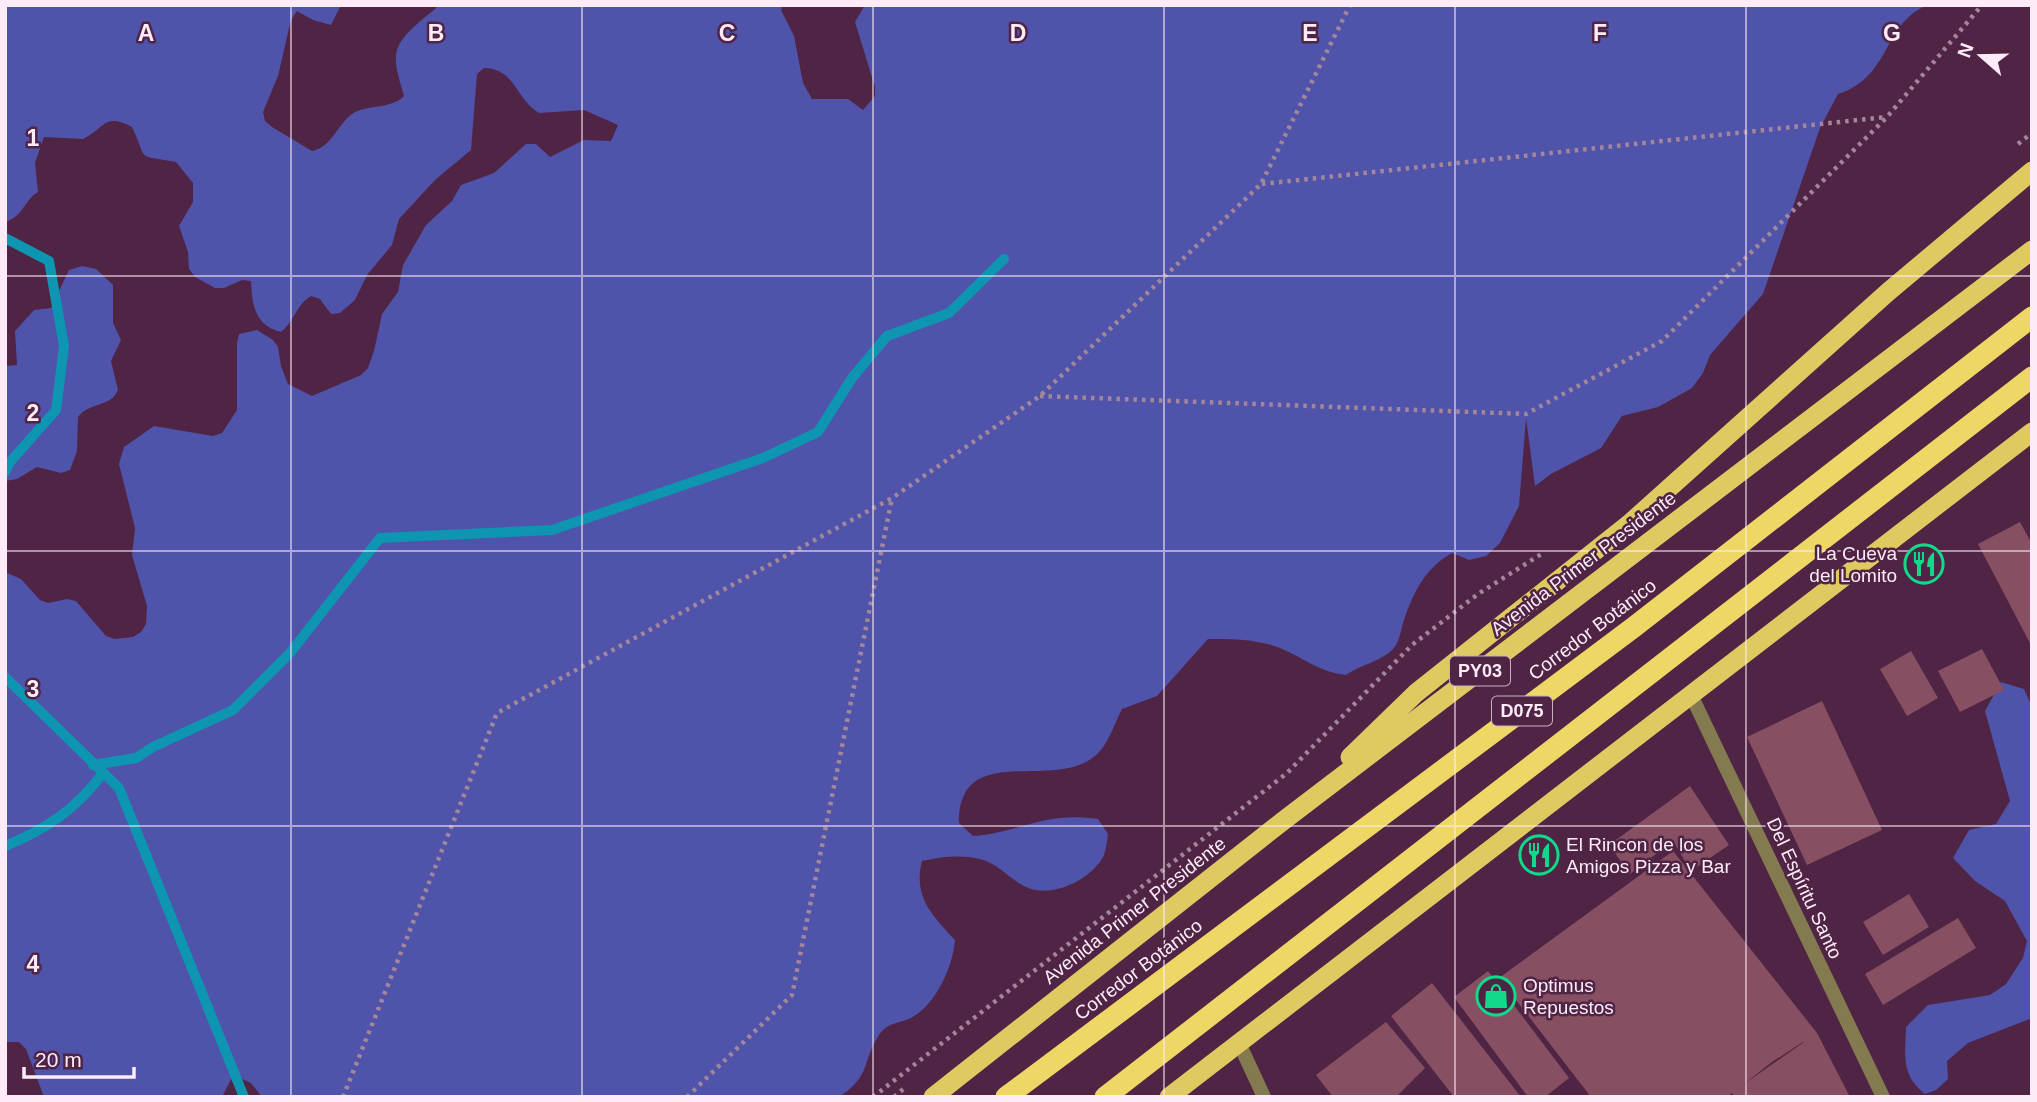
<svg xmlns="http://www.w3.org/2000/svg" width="2037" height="1102" font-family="Helvetica,sans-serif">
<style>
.forest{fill:#4f53aa}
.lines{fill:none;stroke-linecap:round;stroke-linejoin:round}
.stream{stroke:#0d95b1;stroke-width:10}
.building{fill:#874f62;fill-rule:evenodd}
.path{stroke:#a4869c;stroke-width:4.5;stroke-dasharray:3.5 5;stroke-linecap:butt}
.minor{stroke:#837a4f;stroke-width:14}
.trunk{stroke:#dfca62;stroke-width:19}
.motorway{stroke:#eed765;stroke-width:21}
.grid{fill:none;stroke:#fdecf8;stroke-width:2;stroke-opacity:0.55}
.labels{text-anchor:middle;stroke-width:5;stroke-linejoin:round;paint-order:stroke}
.shield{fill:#4f2444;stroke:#c9b0c2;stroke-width:2}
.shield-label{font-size:18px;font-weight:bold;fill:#fdecf8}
.poi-label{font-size:19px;fill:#fdecf8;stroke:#4f2444;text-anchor:start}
.street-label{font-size:19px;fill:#fdecf8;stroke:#4f2444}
.grid-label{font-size:23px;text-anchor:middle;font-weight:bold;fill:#fdecf8;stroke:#4f2444;stroke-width:5;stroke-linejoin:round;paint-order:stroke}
</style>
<rect width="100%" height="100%" fill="#4f2444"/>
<g class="forest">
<path d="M5,5H341L331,25L313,20L297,11L291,20L278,76L263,112L265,121L272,127L312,151C332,147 337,125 352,114C367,104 390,110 404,96C401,84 395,69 396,57C396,36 425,19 439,5H783L781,10L794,36L803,83L812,99H848L863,110L875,96V87L855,22L865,5H1928C1882,23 1892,77 1838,94L1820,128L1763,294L1710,355L1703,373L1692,388L1658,407L1622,416L1601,448L1551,474L1535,486L1526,418L1519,506L1500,543L1486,556L1469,560L1452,553C1424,569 1413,593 1403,623C1401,631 1399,642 1394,648C1381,662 1362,664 1346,675C1319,672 1304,658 1280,648C1256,639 1233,639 1208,639L1157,696L1122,709C1113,726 1108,748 1091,759C1047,789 959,742 959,823L973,836C1021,832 1044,811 1098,819L1108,834C1107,841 1106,849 1104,855C1092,880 1051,899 1026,887C1009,879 999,864 980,859C961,854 940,857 922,861C913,897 932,915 955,940C953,966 936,1005 911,1018C898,1024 888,1022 879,1035C861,1063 872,1075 839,1097H262L251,1083L233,1075L222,1097H44L26,1049L19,1042H5V572L21,579L40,600L48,603L67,599L76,601L106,636L115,639L133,637L141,632L146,624L147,606L132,555L135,528L119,464L124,447L154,426L213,436L222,433L237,410V343L239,334L257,330L273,340L278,347L281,366L288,384L312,396L361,375L368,368L374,351L382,314L398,292L403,265L426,225L452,201L461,185L494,173L526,144H536L550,157L584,140L611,141L618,125L584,110L539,113C515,99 516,69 484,68L477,74L471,150L435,180L399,219L392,245L367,275L355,300L340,313L331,314L320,299L311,296C296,305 294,322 281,332C255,326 252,305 251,281L242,280L224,288H215L195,277L189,269L188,252L179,226L193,202V183L176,162C134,154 149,163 132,127C104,112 105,128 83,139L44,137L35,163L38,192C25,199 23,217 5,222Z"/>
<path d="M82,266L96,269L113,285V323L121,340L111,361L118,390C110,408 89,402 78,417L77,451L70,470L61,473L37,467L17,479L5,481V366L17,365L15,331L34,310L51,308L69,270Z"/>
<path d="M2001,682L2024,689L2032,707V1018L1968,1043L1947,1061L1948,1079L1936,1090L1925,1094C1901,1075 1905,1056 1906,1027L1928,1005L1990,995L2006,984L2023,958L2027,941L2005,901L1975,881L1953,858L1969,830L1996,824L2010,801L1985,711Z"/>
</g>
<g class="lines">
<g class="stream">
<path d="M5,238L49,261L64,346L56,410L10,462L5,472"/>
<path d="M5,677L119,788L244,1097"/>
<path d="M93,765L136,758L153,747L233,710L290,653L380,538L552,530L763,458L818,432L852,378L887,336L949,313L1004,259"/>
<path d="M5,846C47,829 76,809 103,773"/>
</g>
</g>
<g class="building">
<path d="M2020,522L2032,544V647L1978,544Z"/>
<path d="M1982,649L2004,690L1960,712L1938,671Z"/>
<path d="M1911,651L1938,698L1907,716L1880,669Z"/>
<path d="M1822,701L1882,830L1807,865L1747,737Z"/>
<path d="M1690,786L1729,845L1691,871L1673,841L1630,874L1609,845Z"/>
<path d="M1673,851L1817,1033L1850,1097H1735L1732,1093L1727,1097H1591L1499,978ZM1803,1042H1804L1744,1084L1772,1062Z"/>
<path d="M1909,894L1929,927L1883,955L1863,922Z"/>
<path d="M1958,918L1976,948L1883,1005L1865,974Z"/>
<path d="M1488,971L1569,1078L1545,1097H1528L1454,997Z"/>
<path d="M1432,983L1521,1097H1454L1391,1016Z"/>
<path d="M1386,1022L1425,1068L1396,1097H1333L1316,1075Z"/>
</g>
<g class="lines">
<g class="path">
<path d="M2018,144L2032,133"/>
<path d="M1262,184L1886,117"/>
<path d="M1040,396L1526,414L1662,341L1887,117L1982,5"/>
<path d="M343,1097L497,713L892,498L1040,396L1261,184L1350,5"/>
<path d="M687,1097L792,995L892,498"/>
<path d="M873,1097L1287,773L1412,645L1478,594L1543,553"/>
<path d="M894,1097L907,1086"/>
</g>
<g class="minor">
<path d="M1692,697L1883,1097"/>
<path d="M1239,1043L1264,1097"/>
</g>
<g class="trunk">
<path d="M1350,757L1416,693L1629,524L1888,292L2032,171"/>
<path d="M933,1097L1283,821L2032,250"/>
<path d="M1169,1097L2032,432"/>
</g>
<g class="motorway">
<path d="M1006,1097L1634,627L2032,317"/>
<path d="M1105,1097L2032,377"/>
</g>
</g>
<path class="grid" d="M291,5V1097M582,5V1097M873,5V1097M1164,5V1097M1455,5V1097M1746,5V1097M5,276H2032M5,551H2032M5,826H2032"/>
<defs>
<g id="restaurant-ring" transform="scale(2.0125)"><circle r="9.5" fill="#4f2444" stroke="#11d98a" stroke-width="1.5"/><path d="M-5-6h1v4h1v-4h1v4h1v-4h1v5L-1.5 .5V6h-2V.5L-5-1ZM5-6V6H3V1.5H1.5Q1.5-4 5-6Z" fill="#11d98a"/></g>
<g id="shop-ring" transform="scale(2.0125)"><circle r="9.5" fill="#4f2444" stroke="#11d98a" stroke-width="1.5"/><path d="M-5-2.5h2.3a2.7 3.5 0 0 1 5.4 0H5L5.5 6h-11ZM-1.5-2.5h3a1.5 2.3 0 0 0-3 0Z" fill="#11d98a"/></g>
</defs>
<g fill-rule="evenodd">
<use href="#restaurant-ring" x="1924" y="564"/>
<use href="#restaurant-ring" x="1539" y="855"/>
<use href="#shop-ring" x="1496" y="996"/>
</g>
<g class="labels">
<g class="shield">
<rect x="1450" y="656.5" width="60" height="29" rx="5"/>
<rect x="1492" y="696.5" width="60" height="29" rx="5"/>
</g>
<g class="shield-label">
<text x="1480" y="677">PY03</text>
<text x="1522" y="717">D075</text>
</g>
<g class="poi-label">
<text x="1897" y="560" text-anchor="end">La Cueva<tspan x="1897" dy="22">del Lomito</tspan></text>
<text x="1566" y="851">El Rincon de los<tspan x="1566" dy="22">Amigos Pizza y Bar</tspan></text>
<text x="1523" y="992">Optimus<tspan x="1523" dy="22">Repuestos</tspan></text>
</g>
<g class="street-label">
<text transform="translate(1583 563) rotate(-37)" y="7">Avenida Primer Presidente</text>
<text transform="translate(1592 629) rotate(-37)" y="7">Corredor Botánico</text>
<text transform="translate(1805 888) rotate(65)" y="7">Del Espíritu Santo</text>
<text transform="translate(1134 910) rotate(-38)" y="7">Avenida Primer Presidente</text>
<text transform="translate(1138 969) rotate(-37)" y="7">Corredor Botánico</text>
</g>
</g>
<g class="grid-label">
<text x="146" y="41">A</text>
<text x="436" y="41">B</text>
<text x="727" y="41">C</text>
<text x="1018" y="41">D</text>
<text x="1310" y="41">E</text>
<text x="1600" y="41">F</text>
<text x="1892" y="41">G</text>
<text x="33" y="146">1</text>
<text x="33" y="421">2</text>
<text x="33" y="697">3</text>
<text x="33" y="972">4</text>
</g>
<rect width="2037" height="1102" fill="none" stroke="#fdecf8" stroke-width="14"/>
<g transform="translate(1981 56) rotate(290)" stroke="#4f2444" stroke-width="5" paint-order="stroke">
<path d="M0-5L12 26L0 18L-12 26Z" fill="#fdecf8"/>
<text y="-10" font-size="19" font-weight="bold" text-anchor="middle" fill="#fdecf8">N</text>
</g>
<path d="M24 1067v10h110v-10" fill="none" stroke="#fdecf8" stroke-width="3.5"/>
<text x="35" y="1067" font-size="21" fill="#fdecf8" stroke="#4f2444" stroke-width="5" paint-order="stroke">20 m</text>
</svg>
